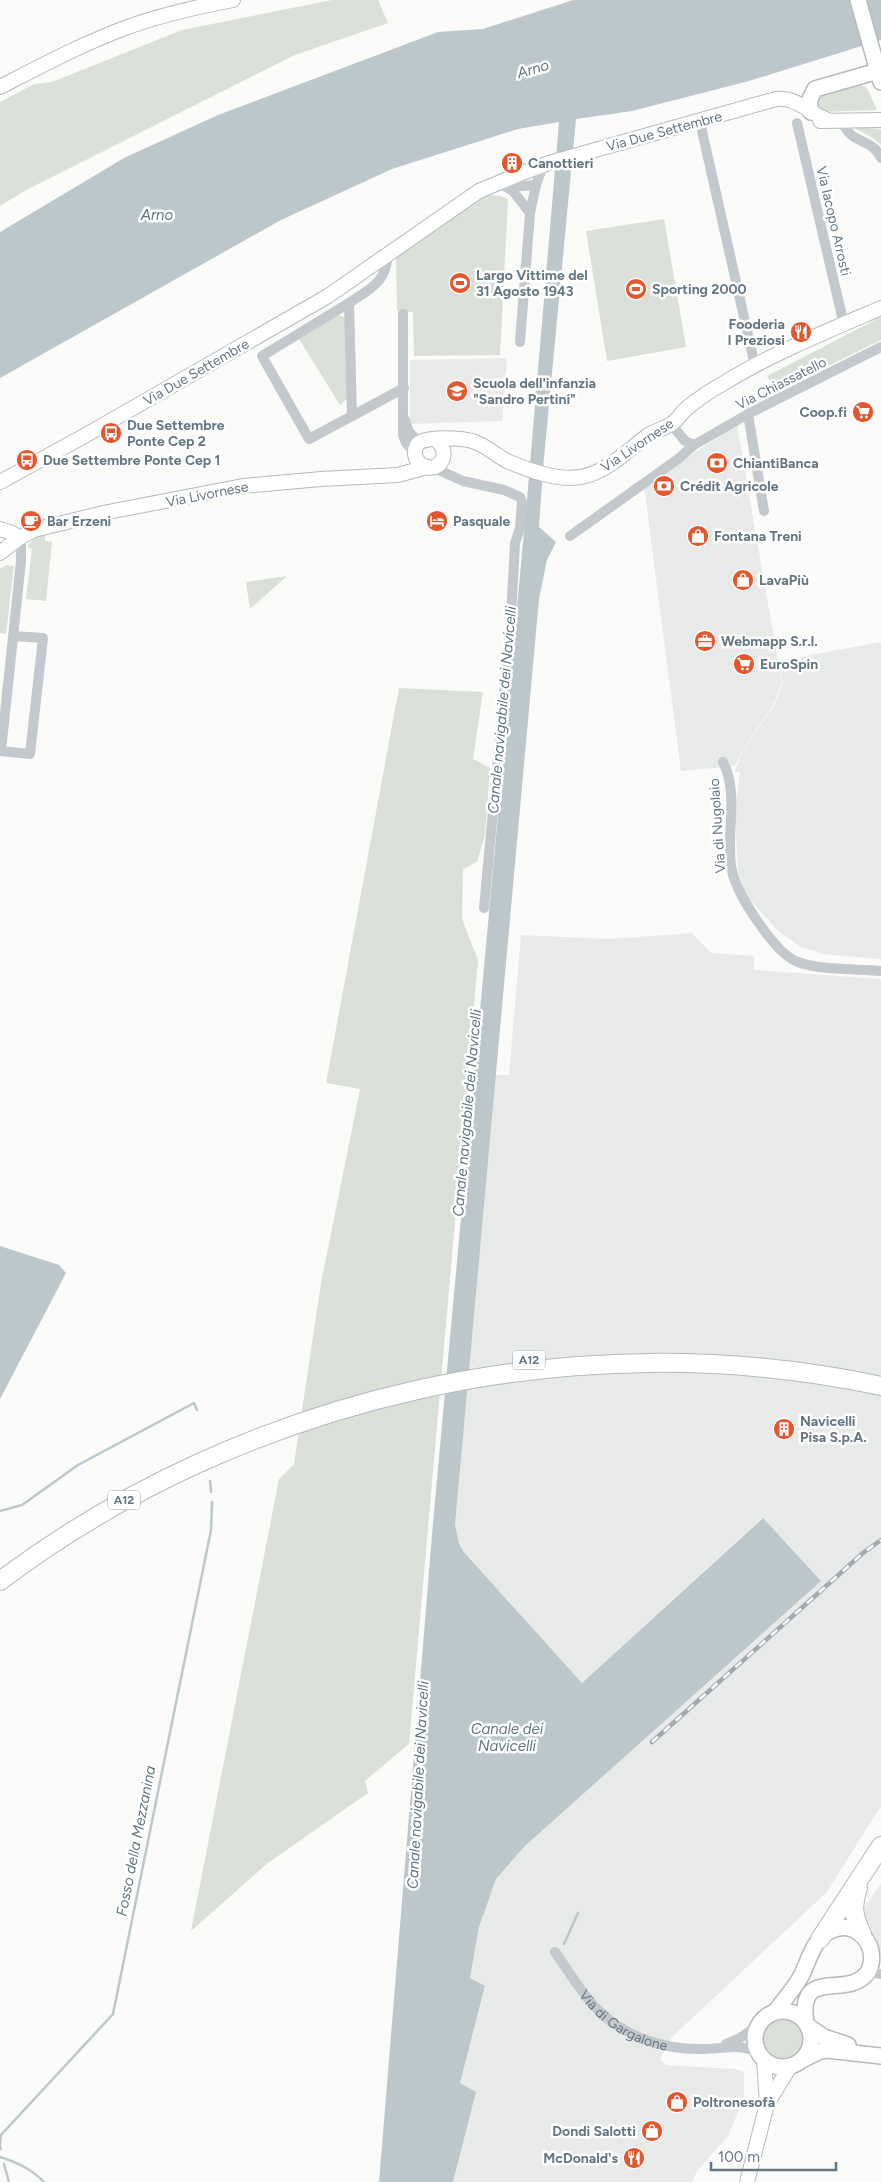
<svg xmlns="http://www.w3.org/2000/svg" width="881" height="2182" font-family="Figtree,sans-serif">
<style>
.built{fill:#e8e9e9}
.green{fill:#dadfd7}
.water{fill:#bbc7cb}
.lines{fill:none;stroke-linecap:round;stroke-linejoin:round}
.stream{stroke:#bbc7cb;stroke-width:2.5}
.secondary-casing{stroke:#b3babf;stroke-width:16}
.primary-casing{stroke:#b5babe;stroke-width:18}
.highway-casing{stroke:#b4b9bd;stroke-width:20}
.street{stroke:#c3c8cc;stroke-width:10}
.secondary{stroke:#fff;stroke-width:14}
.primary{stroke:#fff;stroke-width:15}
.highway{stroke:#fff;stroke-width:18}
.rail-casing{stroke:#a2aab0;stroke-width:4.5}
.rail{stroke:#fff;stroke-width:2.5;stroke-dasharray:8;stroke-linecap:butt}
.labels{text-anchor:middle;stroke-width:5;stroke-linejoin:round;paint-order:stroke}
.shield{fill:#fff;stroke:#939fa8;stroke-width:1}
.shield-label{font-size:12px;font-weight:bold;fill:#657683}
.street-label{font-size:14px;fill:#657683;stroke:#fff}
.poi-label{font-size:14px;font-weight:bold;fill:#657683;stroke:#fff;text-anchor:start}
.water-label{font-size:15px;font-style:italic;fill:#60757c;stroke:#fff}
</style>
<rect width="100%" height="100%" fill="#fafaf8"/>
<g class="built">
<path d="M507,358L502,421L410,424V360Z"/>
<path d="M737,425L778,661L881,642V959L823,954L799,946L778,931L746,895L738,873L735,811L740,772H734L744,749L773,707L783,683L780,670L782,683L772,707L744,748L735,766L681,771L644,486Z"/>
<path d="M692,933L711,953L754,956V970L881,979V1806L826,1893L672,2037L660,2059L666,2065L734,2069L744,2072V2098L728,2136L697,2171L692,2182H453L476,2092L460,2083L485,1987L470,1978L479,1927L496,1879L525,1846L820,1581L762,1518L582,1683L463,1551L456,1534L455,1525L495,1075H509L521,935L609,939Z"/>
<path d="M881,1884V1954L861,1912Z"/>
</g>
<g class="green">
<path d="M332,0H378L388,23L295,55L28,189L0,206V102L34,84L52,82L182,30Z"/>
<path d="M859,84L867,88L877,110L823,112L817,108L816,99L818,96Z"/>
<path d="M853,127L881,129V145L873,138Z"/>
<path d="M489,195L501,196L508,199L500,355L414,356L413,312L397,311L396,258L477,199Z"/>
<path d="M664,219L686,347L607,361L586,231Z"/>
<path d="M337,315L345,317L347,399L340,405L299,339Z"/>
<path d="M881,317V340L776,392L767,376Z"/>
<path d="M45,534V541L52,542L46,601L26,599L32,549L27,546L35,538Z"/>
<path d="M6,565L14,566L6,634L0,633V569Z"/>
<path d="M287,576L250,609L246,582Z"/>
<path d="M399,688L483,692L473,759L490,768L485,835L477,862L463,869L462,919L478,960L409,1744L365,1781L368,1793L268,1863L191,1931L279,1479L294,1464L321,1283L360,1089L326,1083Z"/>
<circle cx="783" cy="2039" r="22"/>
</g>
<g class="water">
<path d="M573,0H881V40L749,81L632,111L576,119L543,468L539,527L556,542L547,560L539,599L455,1525L459,1543L463,1551L582,1683L763,1518L821,1581L525,1846L496,1879L479,1927L470,1978L485,1986L460,2083L476,2092L453,2182H379L433,1523L528,488L559,122L518,129L392,169L281,220L0,378V232L124,158L218,115L438,32L483,29Z"/>
<path d="M0,1246L59,1265L66,1273L0,1399Z"/>
</g>
<g class="lines">
<g class="stream">
<path d="M210,1481L211,1492"/>
<path d="M0,1511L22,1505L78,1465L194,1403L197,1410"/>
<path d="M564,1944L578,1913"/>
<path d="M0,2144L1,2135L113,2014L211,1530L212,1502"/>
<path d="M0,2146L1,2149"/>
<path d="M0,2157C18,2163 30,2168 44,2182"/>
<path d="M4,2164L9,2182"/>
</g>
<g class="secondary-casing">
<g id="secondary">
<path d="M0,87C41,66 82,44 125,28C160,15 196,7 233,0"/>
<path d="M820,121L880,120"/>
<path d="M434,439C454,451 439,476 422,465C415,461 413,452 417,445C423,435 464,438 475,442C486,446 496,455 507,461C528,470 557,481 580,477C606,473 627,451 647,436C655,431 663,429 671,424C677,421 681,413 687,408C698,399 711,390 724,383C771,354 830,330 881,308"/>
<path d="M0,482L86,435L328,296L479,191L522,173L549,163L776,99C796,96 810,114 828,120"/>
<path d="M0,529L12,533L19,538"/>
<path d="M0,553L19,538L34,530L108,512L243,486L321,479L398,475L427,467"/>
<path d="M764,2059L767,2104"/>
<path d="M747,2182L767,2104L791,2065"/>
</g>
</g>
<g class="primary-casing">
<g id="primary">
<path d="M858,0L881,82"/>
<path d="M811,112L809,101L815,89L878,71"/>
<circle cx="783" cy="2039" r="28"/>
<path d="M775,2012C783,2001 793,1990 800,1978C809,1962 812,1940 830,1931C857,1917 881,1948 868,1972C848,2001 797,1964 806,2023"/>
<path d="M809,2027L824,2037L848,2045"/>
<path d="M802,2060L820,2051L827,2050L881,2056"/>
</g>
</g>
<g class="highway-casing">
<g id="highway">
<path d="M0,1581C247,1395 578,1321 881,1386"/>
<path d="M858,1888C852,1908 853,1915 862,1934"/>
<path d="M820,1939L881,1846"/>
</g>
</g>
<g class="street">
<path d="M842,119C849,146 871,136 881,158"/>
<path d="M700,122L755,366"/>
<path d="M797,123L844,325"/>
<path d="M497,182L513,191L530,213L536,185L543,165"/>
<path d="M508,187L536,185"/>
<path d="M388,254C386,283 371,288 349,303L352,416L404,388"/>
<path d="M349,303L262,356L309,439L352,416"/>
<path d="M403,314V435L406,443L415,453"/>
<path d="M520,342L530,213"/>
<path d="M748,414L764,511"/>
<path d="M405,420L409,432L414,437"/>
<path d="M671,424L685,441L694,445"/>
<path d="M432,467L463,481L504,490L520,497L522,502L520,528L515,543L511,618L484,908"/>
<path d="M570,536L678,459L694,445L748,414L881,347"/>
<path d="M13,636L43,638L30,754L1,751L21,561V545L19,538"/>
<path d="M723,762C736,787 730,818 730,845C730,855 730,865 733,875C740,898 775,954 798,962C819,970 857,969 881,971"/>
<path id="s1" d="M555,1952C568,1970 580,1991 596,2008C624,2037 664,2050 704,2049C726,2049 740,2042 760,2054"/>
<path d="M863,1978L875,1973L881,1974"/>
<path d="M726,2044L740,2038L758,2026"/>
</g>
<use href="#secondary" class="secondary"/>
<use href="#primary" class="primary"/>
<use href="#highway" class="highway"/>
<g class="rail-casing">
<path id="rail" d="M652,1742L863,1553L881,1540"/>
</g>
<use href="#rail" class="rail"/>
</g>
<defs>
<g id="building-disc" transform="scale(1.125)"><circle r="9.5" fill="#e4572e" stroke="#fff"/><path d="M-4-6H4V6H1V3H-1V6H-4ZM-2.5-4.3h1.7v1.8h-1.7ZM.8-4.3h1.7v1.8H.8ZM-2.5-1h1.7V.8h-1.7ZM.8-1h1.7V.8H.8Z" fill="#fff"/></g>
<g id="stadium-disc" transform="scale(1.125)"><circle r="9.5" fill="#e4572e" stroke="#fff"/><path d="M0-5a6.5 5 0 1 0 0 10a6.5 5 0 1 0 0-10ZM-3.5-1.8h7v3.6h-7Z" fill="#fff"/></g>
<g id="restaurant-disc" transform="scale(1.125)"><circle r="9.5" fill="#e4572e" stroke="#fff"/><path d="M-5-6h1v4h1v-4h1v4h1v-4h1v5L-1.5 .5V6h-2V.5L-5-1ZM5-6V6H3V1.5H1.5Q1.5-4 5-6Z" fill="#fff"/></g>
<g id="school-disc" transform="scale(1.125)"><circle r="9.5" fill="#e4572e" stroke="#fff"/><path d="M0-5L7-2L0 1L-7-2ZM-4 1L0 2.5L4 1V4Q0 6-4 4Z" fill="#fff"/></g>
<g id="supermarket-disc" transform="scale(1.125)"><circle r="9.5" fill="#e4572e" stroke="#fff"/><path d="M-6-5.5h2.5l.6 2H6L4.5 2H-2.5L-4.4-4H-6ZM-1.5 3.2a1.3 1.3 0 1 0 .1 0ZM3 3.2a1.3 1.3 0 1 0 .1 0Z" fill="#fff"/></g>
<g id="bus-disc" transform="scale(1.125)"><circle r="9.5" fill="#e4572e" stroke="#fff"/><path d="M-5-6H5V4H4V6H2V4H-2V6H-4V4H-5ZM-3.5-4V0h7V-4ZM-3.5 1.2v1.5H-2V1.2ZM2 1.2v1.5H3.5V1.2Z" fill="#fff"/></g>
<g id="bank-disc" transform="scale(1.125)"><circle r="9.5" fill="#e4572e" stroke="#fff"/><path d="M-6-4H6V4H-6ZM0-2.3a2.3 2.3 0 1 0 0 4.6a2.3 2.3 0 1 0 0-4.6Z" fill="#fff"/></g>
<g id="cafe-disc" transform="scale(1.125)"><circle r="9.5" fill="#e4572e" stroke="#fff"/><path d="M-5.5-4.5H6V0H3Q3 3.5 0 3.5H-2.5Q-5.5 3.5-5.5 0ZM3-3.2v2h1.7v-2ZM-6 4.5H4V6H-6Z" fill="#fff"/></g>
<g id="hotel-disc" transform="scale(1.125)"><circle r="9.5" fill="#e4572e" stroke="#fff"/><path d="M-6-4.5h1.5V1H6V5H4.5V3h-9V5H-6ZM-4 0a1.8 1.8 0 1 1 3.6 0ZM.5 0V-2.5h3Q6-2.5 6 0Z" fill="#fff"/></g>
<g id="shop-disc" transform="scale(1.125)"><circle r="9.5" fill="#e4572e" stroke="#fff"/><path d="M-5-2.5h2.3a2.7 3.5 0 0 1 5.4 0H5L5.5 6h-11ZM-1.5-2.5h3a1.5 2.3 0 0 0-3 0Z" fill="#fff"/></g>
<g id="office-disc" transform="scale(1.125)"><circle r="9.5" fill="#e4572e" stroke="#fff"/><path d="M-6-3h4V-5.5h4V-3h4V5H-6ZM-1-4.5V-3h2v-1.5ZM-6 0V1H6V0Z" fill="#fff"/></g>
</defs>
<g fill-rule="evenodd">
<use href="#building-disc" x="512" y="163"/>
<use href="#stadium-disc" x="460" y="283"/>
<use href="#stadium-disc" x="636" y="289"/>
<use href="#restaurant-disc" x="801" y="332"/>
<use href="#school-disc" x="457" y="391"/>
<use href="#supermarket-disc" x="863" y="412"/>
<use href="#bus-disc" x="111" y="433"/>
<use href="#bus-disc" x="27" y="460"/>
<use href="#bank-disc" x="717" y="463"/>
<use href="#bank-disc" x="664" y="486"/>
<use href="#cafe-disc" x="31" y="521"/>
<use href="#hotel-disc" x="437" y="521"/>
<use href="#shop-disc" x="698" y="536"/>
<use href="#shop-disc" x="743" y="580"/>
<use href="#office-disc" x="705" y="641"/>
<use href="#supermarket-disc" x="744" y="664"/>
<use href="#building-disc" x="784" y="1429"/>
<use href="#shop-disc" x="677" y="2102"/>
<use href="#shop-disc" x="652" y="2131"/>
<use href="#restaurant-disc" x="634" y="2158"/>
</g>
<g class="labels">
<g class="shield">
<rect x="513" y="1350.5" width="32" height="19" rx="4"/>
<rect x="108" y="1490.5" width="32" height="19" rx="4"/>
</g>
<g class="shield-label">
<text x="529" y="1364">A12</text>
<text x="124" y="1504">A12</text>
</g>
<g class="street-label">
<text transform="translate(664 131) rotate(-15)" y="5">Via Due Settembre</text>
<text transform="translate(834 221) rotate(77)" y="5">Via Iacopo Arrosti</text>
<text transform="translate(196 372) rotate(-30)" y="5">Via Due Settembre</text>
<text transform="translate(781 383) rotate(-27)" y="5">Via Chiassatello</text>
<text transform="translate(637 445) rotate(-34)" y="5">Via Livornese</text>
<text transform="translate(207 494) rotate(-11)" y="5">Via Livornese</text>
<text transform="translate(717 826) rotate(-94)" y="5">Via di Nugolaio</text>
<text dy="5" stroke="none"><textPath href="#s1" startOffset="100">Via di Gargalone</textPath></text>
</g>
<g class="poi-label">
<text x="528" y="168">Canottieri</text>
<text x="476" y="280">Largo Vittime del<tspan x="476" dy="16">31 Agosto 1943</tspan></text>
<text x="652" y="294">Sporting 2000</text>
<text x="785" y="329" text-anchor="end">Fooderia<tspan x="785" dy="16">I Preziosi</tspan></text>
<text x="473" y="388">Scuola dell'infanzia<tspan x="473" dy="16">"Sandro Pertini"</tspan></text>
<text x="847" y="417" text-anchor="end">Coop.fi</text>
<text x="127" y="430">Due Settembre<tspan x="127" dy="16">Ponte Cep 2</tspan></text>
<text x="43" y="465">Due Settembre Ponte Cep 1</text>
<text x="733" y="468">ChiantiBanca</text>
<text x="680" y="491">Crédit Agricole</text>
<text x="47" y="526">Bar Erzeni</text>
<text x="453" y="526">Pasquale</text>
<text x="714" y="541">Fontana Treni</text>
<text x="759" y="585">LavaPiù</text>
<text x="721" y="646">Webmapp S.r.l.</text>
<text x="760" y="669">EuroSpin</text>
<text x="800" y="1426">Navicelli<tspan x="800" dy="16">Pisa S.p.A.</tspan></text>
<text x="693" y="2107">Poltronesofà</text>
<text x="636" y="2136" text-anchor="end">Dondi Salotti</text>
<text x="618" y="2163" text-anchor="end">McDonald's</text>
</g>
<g class="water-label">
<text transform="translate(533 69) rotate(-16)" y="5">Arno</text>
<text x="157" y="220">Arno</text>
<text transform="translate(502 710) rotate(-85)" y="5">Canale navigabile dei Navicelli</text>
<text transform="translate(467 1113) rotate(-85)" y="5">Canale navigabile dei Navicelli</text>
<text x="507" y="1734">Canale dei<tspan x="507" dy="17">Navicelli</tspan></text>
<text transform="translate(418 1785) rotate(-87)" y="5">Canale navigabile dei Navicelli</text>
<text transform="translate(136 1841) rotate(-79)" y="5">Fosso della Mezzanina</text>
</g>
</g>
<path d="M711 2162v8h125v-8" fill="none" stroke="#657683" stroke-width="2.5"/>
<text x="718" y="2162" font-size="15" fill="#657683" stroke="#ffffff" stroke-width="4" paint-order="stroke">100 m</text>
</svg>
